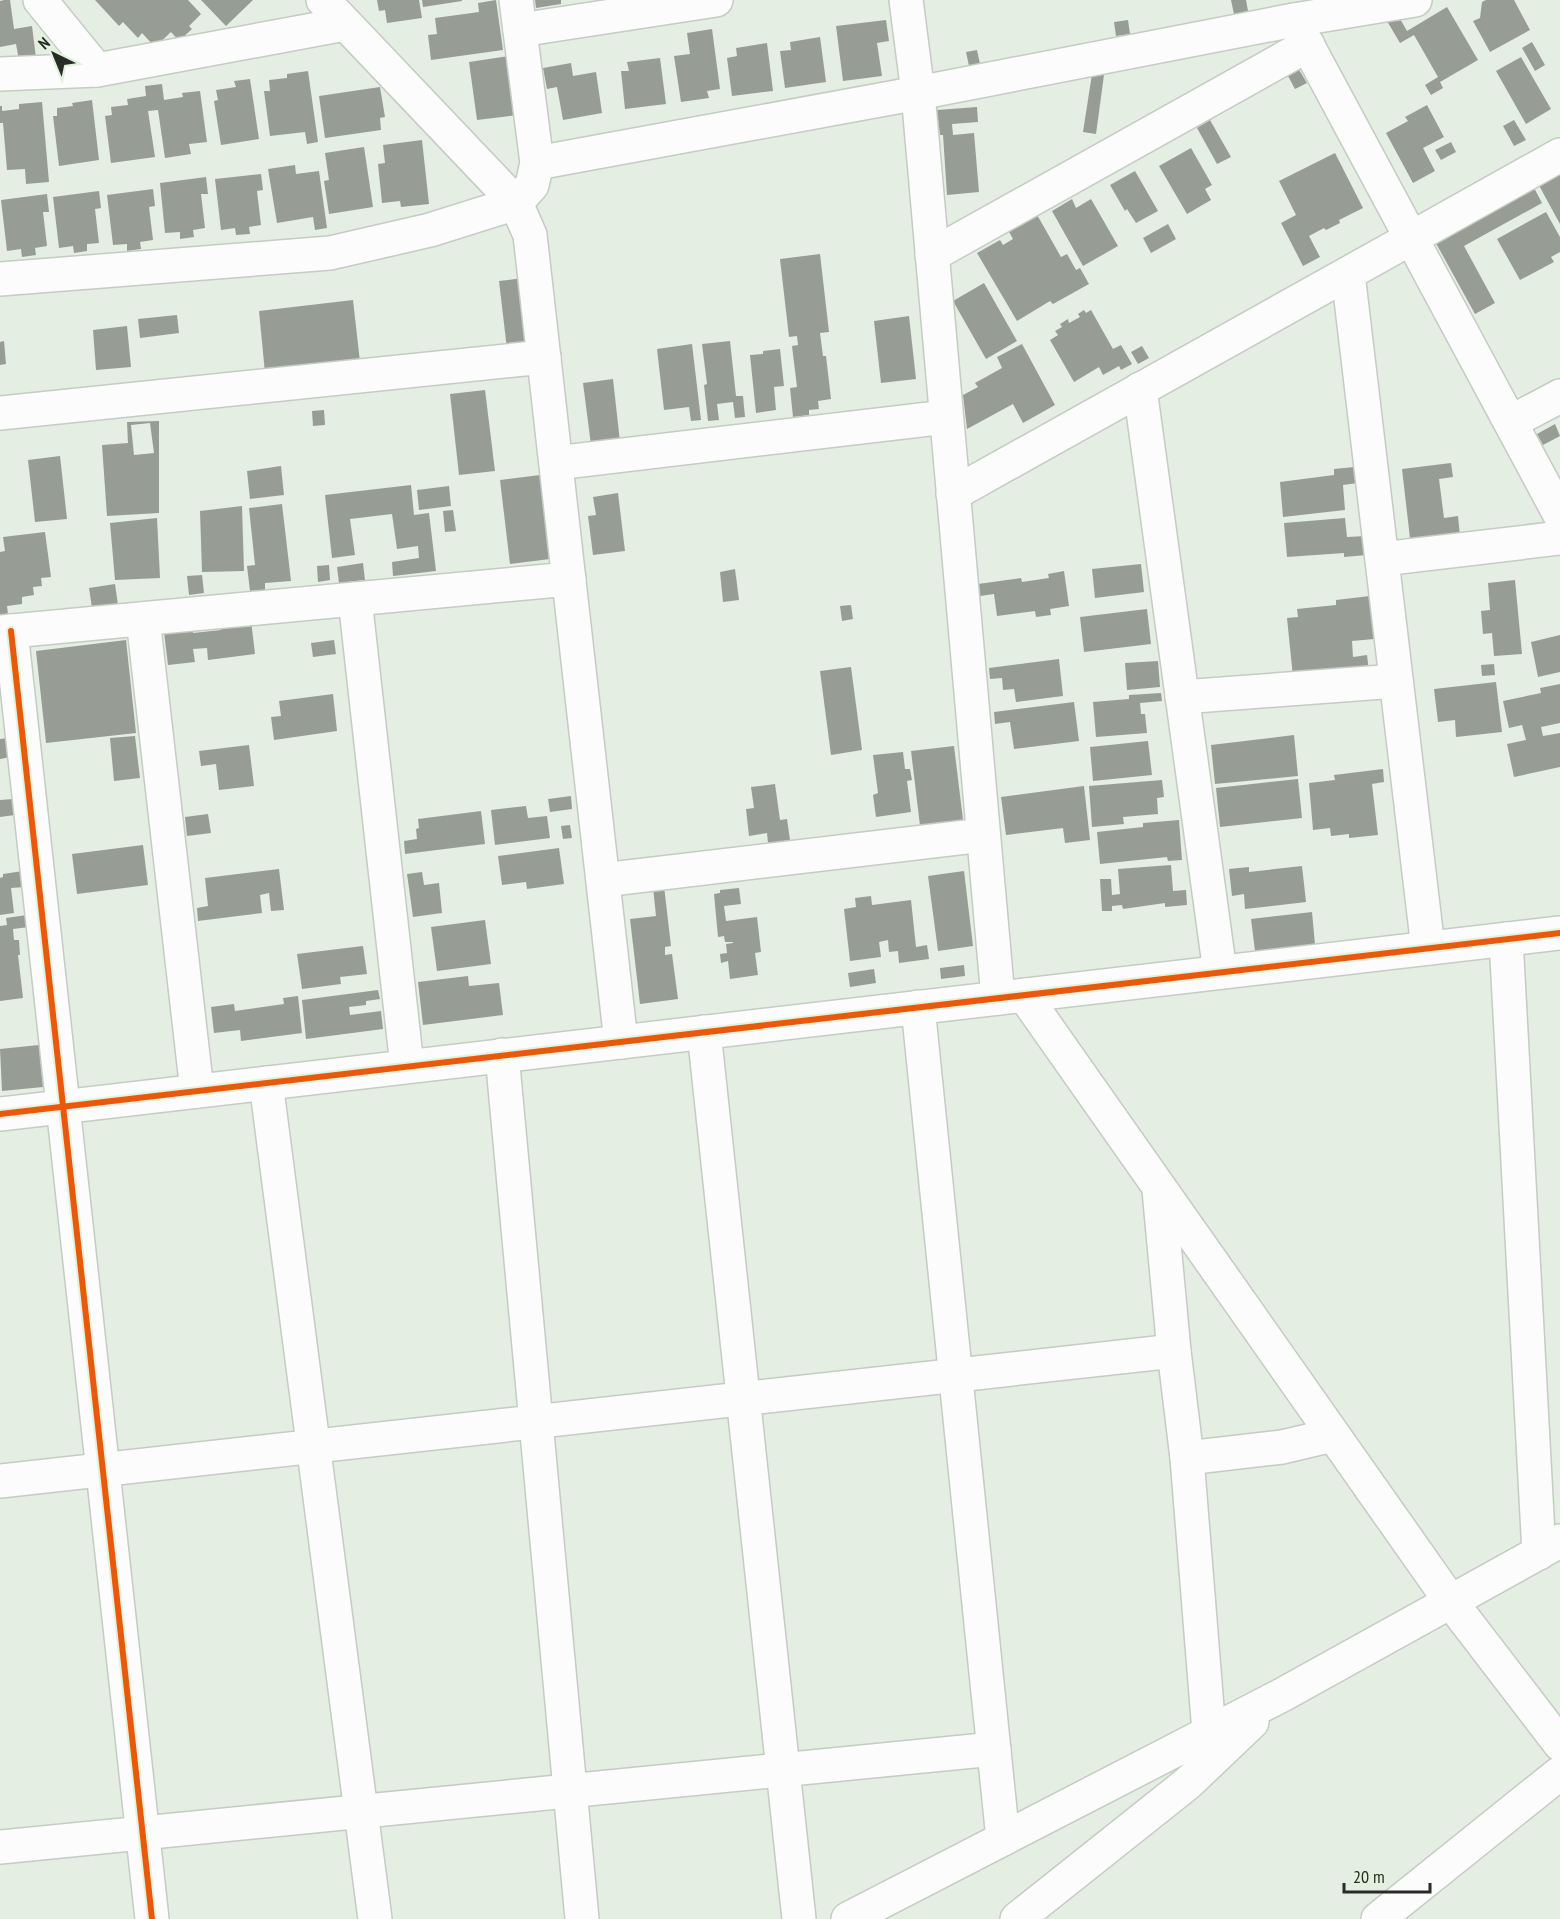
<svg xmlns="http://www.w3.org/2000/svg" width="1560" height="1919" font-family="'PT Sans Narrow',sans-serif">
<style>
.building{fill:#979d95;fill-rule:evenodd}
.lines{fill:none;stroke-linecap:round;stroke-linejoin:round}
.minor-casing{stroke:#c4ccc3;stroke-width:36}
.minor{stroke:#fbfcfb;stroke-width:33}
.cycleway-casing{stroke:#e2f2de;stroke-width:10}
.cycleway{stroke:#e8590c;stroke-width:6}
</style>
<rect width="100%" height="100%" fill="#e5eee2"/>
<g class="building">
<path d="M4,0H10L14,29L32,26L36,58L19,60L16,44L0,47V1Z"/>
<path d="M95,0H188L201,14L189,26L192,29L179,41L171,32L155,47L142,33L138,38L123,22L119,26Z"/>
<path d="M201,0H253L226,26Z"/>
<path d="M377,0H419L422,18L387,23L385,10L379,11Z"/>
<path d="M422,0H462V1L423,7Z"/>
<path d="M496,0L503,50L431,60L428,35L437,34L435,18L479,12L478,3Z"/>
<path d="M535,0H561V4L536,8Z"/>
<path d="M1231,0H1246L1248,11L1234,14Z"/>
<path d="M1486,0H1514L1530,30L1490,52L1473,21L1480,18L1482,2Z"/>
<path d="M1447,7L1478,60L1440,82L1443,88L1431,95L1425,85L1438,77L1414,35L1400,43L1384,16L1395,10L1407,31Z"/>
<path d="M886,20L889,41L877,43L882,76L843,81L836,26Z"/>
<path d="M1128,20L1130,34L1116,36L1114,22Z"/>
<path d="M712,29L720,89L707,91L709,98L681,102L674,56L690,54L687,33Z"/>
<path d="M820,37L826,82L785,88L780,51L791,50L790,42Z"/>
<path d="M1532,42L1545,65L1535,71L1522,48Z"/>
<path d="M767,43L773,91L732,96L727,58L737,56L736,48Z"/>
<path d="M977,50L980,64L969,66L966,52Z"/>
<path d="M509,56L517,115L477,120L469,62Z"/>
<path d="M1521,57L1551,109L1526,124L1496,71Z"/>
<path d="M660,58L666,104L625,109L621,71H629L627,62Z"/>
<path d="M571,63L573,76L596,72L602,113L563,120L557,87L547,89L543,68Z"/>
<path d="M1298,68L1307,83L1295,89L1287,74Z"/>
<path d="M308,71L318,142L307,144L305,132L270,136L264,91H270L269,80L287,78V74Z"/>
<path d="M1092,74L1104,75L1096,134L1083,132Z"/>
<path d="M250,79L259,139L221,145L214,101L218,100L216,90L236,87L234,81Z"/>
<path d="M162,84L164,100L183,97L182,93L200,91L207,142L189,144L191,154L165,158L158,110L148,111L155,157L111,163L105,116L112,115L111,107L128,105L127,99L146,96L145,86Z"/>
<path d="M380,87L385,117L380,118L381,130L325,138L319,96Z"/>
<path d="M92,100L99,160L59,166L53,116H57V108L73,106L72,103Z"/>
<path d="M42,102L49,182L26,184L25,169L7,170L3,123H0V106H2V111L19,109V104Z"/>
<path d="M1427,105L1444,137L1423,148L1435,171L1413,183L1386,133L1408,121L1405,117Z"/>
<path d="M977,107L978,122L952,124L953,135L974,133L979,192L947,195L943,135H940L937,110Z"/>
<path d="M1210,120L1231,157L1217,164L1197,128Z"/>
<path d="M1514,120L1526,140L1514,146L1503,126Z"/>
<path d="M422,140L429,204L401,207L400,201L382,203L378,164L385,163L383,145Z"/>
<path d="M1451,142L1456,152L1441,160L1435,150Z"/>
<path d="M364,147L373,207L329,214L324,181L329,180L325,153Z"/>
<path d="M1191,148L1212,185L1205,189L1211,200L1187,214L1159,166Z"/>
<path d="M1335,153L1363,208L1339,220L1340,223L1326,230L1324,228L1309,236L1320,257L1303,266L1281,223L1296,215L1279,181Z"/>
<path d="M295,165L296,174L319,171L327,228L315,230L313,217L277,223L268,169Z"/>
<path d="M1560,167V224L1536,180Z"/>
<path d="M1135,171L1158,211L1136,223L1127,209L1125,211L1110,185Z"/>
<path d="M261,174L263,190L257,191L261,225L249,227L250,234L236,235L235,228L221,230L215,179Z"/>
<path d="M206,177L208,194H201L205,228L193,230L194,237L180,239V232L165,233L160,183Z"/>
<path d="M1531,182L1542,203L1464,246L1495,303L1475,314L1432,236Z"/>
<path d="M153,189L155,206L149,207L153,240L140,242L141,249L127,251V244L113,245L107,195Z"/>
<path d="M99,191L101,208L95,209L99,243L87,244V251L74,253L73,246L59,248L53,197Z"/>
<path d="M47,194L49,212H43L47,246L35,248L36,255L22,257L21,249L7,251L1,200Z"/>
<path d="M1072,199L1076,208L1091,199L1118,246L1083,266L1052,211Z"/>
<path d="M1546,212L1560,237V252L1551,257L1554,262L1520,280L1497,239Z"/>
<path d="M1036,213L1061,257L1067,254L1076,270L1080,268L1089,284L1053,304L1050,301L1017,321L977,253L1000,240L1003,245L1013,239L1008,230Z"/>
<path d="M1168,224L1176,239L1151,253L1143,238Z"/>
<path d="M820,254L829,332L820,333L823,356H826L831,399L818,401L819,409L809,410V415L793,417L790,388L797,387L792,346L798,345L797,336L789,337L780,259Z"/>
<path d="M523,278L531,346L507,349L499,281Z"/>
<path d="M984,283L1017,341L986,359L953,301Z"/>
<path d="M353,300L360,362L265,373L259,311Z"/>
<path d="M1084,310L1086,313L1091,310L1113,349L1121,345L1132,364L1121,370L1119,366L1103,375L1099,367L1074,382L1050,340L1058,335L1055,331L1062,327L1060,324L1068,319L1069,323L1080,317L1078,314Z"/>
<path d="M177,315L179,333L140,338L138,319Z"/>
<path d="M909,316L916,379L881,383L874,321Z"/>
<path d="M127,326L131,367L96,370L93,330Z"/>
<path d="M4,341L6,364L0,365V342Z"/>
<path d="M730,341L736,396H743L745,417L735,418L733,402L717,404L719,420L708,421L704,385L707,384L702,344Z"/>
<path d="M692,344L701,420L691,421L689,407L664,410L657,349Z"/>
<path d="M1022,344L1055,405L1023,423L1013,404L967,429L963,395L978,387L975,383L1002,368L997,357Z"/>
<path d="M1142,346L1149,358L1138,364L1131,352Z"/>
<path d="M780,349L784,386L774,387L776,410L756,413L750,355L763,354V351Z"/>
<path d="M613,379L620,442L591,445L583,383Z"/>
<path d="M485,390L495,471L459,475L450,394Z"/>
<path d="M324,410L325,425L313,426L312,411Z"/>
<path d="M159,421V513L107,516L102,445L128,443L127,422ZM150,423L154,453L134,455L131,425Z"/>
<path d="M1555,424L1560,436L1543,445L1537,434Z"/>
<path d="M60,456L67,519L35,522L28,460Z"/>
<path d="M1451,463L1453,477L1439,479L1444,518L1458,516L1461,546L1411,547L1402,469Z"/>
<path d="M281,466L284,495L250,499L247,471Z"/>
<path d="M1364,466L1365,482L1343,485L1345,510L1283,517L1280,482L1334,475V469Z"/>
<path d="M540,475L550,559L510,564L500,480Z"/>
<path d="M411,485L414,515L429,513L436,571L393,576L392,562L419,558L418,546L397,549L392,514L350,519L355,555L332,558L325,495Z"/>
<path d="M449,486L451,506L419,510L417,490Z"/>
<path d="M618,493L625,551L593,555L588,516L596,515L593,497Z"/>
<path d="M282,504L291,581L265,583V590L250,591L247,566L255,565L249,508Z"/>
<path d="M242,506L244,571L202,572L200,511Z"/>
<path d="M453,510L456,531L445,532L443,511Z"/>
<path d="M157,518L160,578L115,580L110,523Z"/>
<path d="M1345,518L1347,537L1366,536L1367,555L1344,557V553L1287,557L1284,523Z"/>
<path d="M45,532L51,577L41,578L42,586L33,587L34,595L22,597V604L7,606L8,614L0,615V552L5,551L3,537Z"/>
<path d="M363,563L365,580L339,583L337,567Z"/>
<path d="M1141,564L1144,592L1095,598L1092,569Z"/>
<path d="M329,565L330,580L318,582L317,566Z"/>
<path d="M735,569L739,600L723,602L720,572Z"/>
<path d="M1064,571L1069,606L1050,609L1051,615L1036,617L1035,611L997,616L994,594L980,596L978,584L1021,578L1022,582L1049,578L1048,574Z"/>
<path d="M202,575L204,593L189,595L187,576Z"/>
<path d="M1515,580L1522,654L1494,656L1492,633L1483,634L1481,611L1490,610L1488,583Z"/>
<path d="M115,584L118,605L92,608L89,588Z"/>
<path d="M1370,596L1374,639L1352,641L1353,657L1367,655L1370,680L1293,677L1287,618L1298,617L1297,609L1336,605V600Z"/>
<path d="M851,605L853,619L842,621L840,606Z"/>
<path d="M1147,609L1151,644L1084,652L1080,617Z"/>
<path d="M250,612L255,654L208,660L207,648L193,649L195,662L168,665L163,624L192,620L193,633L221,630L219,616Z"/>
<path d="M1560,635V672L1538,677L1531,642Z"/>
<path d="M126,640L136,733L46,743L36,651Z"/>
<path d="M334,640L336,654L313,657L311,643Z"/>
<path d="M1059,659L1063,696L1016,702L1014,689L1003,690L1002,678L990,679L989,668Z"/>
<path d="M1158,661L1160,687L1127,690L1125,663Z"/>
<path d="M1494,664L1495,675L1482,676L1481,665Z"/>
<path d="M851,667L862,750L831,755L820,671Z"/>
<path d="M1496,682L1502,732L1456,737L1455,720L1438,722L1434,689Z"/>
<path d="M1560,684V723L1541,727L1543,736L1560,733V767L1514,777L1507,744L1526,740L1522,725L1509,728L1503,701L1541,693L1540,688Z"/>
<path d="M1161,693L1162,701L1140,703L1141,714H1145L1147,733L1096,737L1093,702L1129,699V695Z"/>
<path d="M333,694L337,731L274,740L271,717L281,716L279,701Z"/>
<path d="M1074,702L1079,741L1014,749L1010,722L995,724L994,712Z"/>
<path d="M1294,735L1298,776L1215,784L1211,745Z"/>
<path d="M135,736L140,778L114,781L110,738Z"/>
<path d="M9,738L11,757L0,759V739Z"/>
<path d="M1148,741L1152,775L1093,781L1090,747Z"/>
<path d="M249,745L254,786L219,790L216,764L201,766L199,751Z"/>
<path d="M954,746L964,828L921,834L911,751Z"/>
<path d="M903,752L905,769H910L912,780L907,781L911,812L876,817L873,795L878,793L873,755Z"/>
<path d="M1383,769L1384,782L1372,784L1378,835L1349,838V834L1331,836L1330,828L1313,830L1309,783L1335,780L1334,775Z"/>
<path d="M1298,779L1302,818L1220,827L1216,788Z"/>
<path d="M1162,780L1164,797L1157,798L1158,814L1123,817L1124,824L1092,827L1089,786Z"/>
<path d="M775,784L780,820L787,819L790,840L768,843L767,833L749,836L746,809L754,808L751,787Z"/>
<path d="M1084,786L1090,840L1065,843L1063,828L1006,835L1001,797Z"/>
<path d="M571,796L572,809L550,812L548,799Z"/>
<path d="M13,799L15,815L0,817V800Z"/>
<path d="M526,806L528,818L547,816L550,838L495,845L491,810Z"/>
<path d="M481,811L485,844L405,854L404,841L417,839L416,829L419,828L418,819Z"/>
<path d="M208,814L211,833L187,836L185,817Z"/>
<path d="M1179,820L1182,860L1168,861L1167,857L1100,864L1097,832L1143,827V823Z"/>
<path d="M570,825L572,838L563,839L561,826Z"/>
<path d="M143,845L148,885L77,894L72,854Z"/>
<path d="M559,848L564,884L527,889L526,882L502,885L498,856Z"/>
<path d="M1171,865L1173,891L1186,890L1187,905L1165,907V903L1123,909L1122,905L1112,906V911H1102L1100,879H1111L1112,895L1120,894L1118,869Z"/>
<path d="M1302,866L1306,902L1245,909L1244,894L1232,896L1229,869L1249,867V872Z"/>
<path d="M279,869L284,910L271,911L269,893L260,895L262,913L198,921L197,908L208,906L205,878Z"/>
<path d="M23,871L25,887L11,888L14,913L0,915V878L3,877V874Z"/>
<path d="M964,871L973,946L938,951L928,876Z"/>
<path d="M422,872L424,885L439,883L442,913L413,917L407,874Z"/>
<path d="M664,886L671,946L665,947V955L672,954L678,999L640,1004L630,919L656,916L653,887Z"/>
<path d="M739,888L741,904L724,906L726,921L757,917L761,952L755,953L758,975L730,979L728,961L721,963L720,954L727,953L726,944L733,943V942H725L724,936L718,937L714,894L720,893V890Z"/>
<path d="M871,896L872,905L911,900L916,947L927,945L929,959L899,963L898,951L889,952L888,940L879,942L881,957L850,961L844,909L856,907L855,898Z"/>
<path d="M1312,912L1315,945L1255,951L1251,919Z"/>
<path d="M27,915L29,927L13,929L14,940H19L20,955H18L23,998L0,1001V926L7,925L6,918Z"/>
<path d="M485,920L491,964L437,971L431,927Z"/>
<path d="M363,946L367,974L340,977L341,984L302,989L297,954Z"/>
<path d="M964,965L965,976L941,979L940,968Z"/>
<path d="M874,969L876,983L850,987L848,973Z"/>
<path d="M468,976L469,986L499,983L503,1015L423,1025L418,982Z"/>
<path d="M378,990L380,999L366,1001V1005L349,1007L350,1015L381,1011L383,1029L306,1039L302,1000Z"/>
<path d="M298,996L302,1033L241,1041L240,1030L214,1033L211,1007L234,1004L235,1011L284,1004L283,998Z"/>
<path d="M39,1045L43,1087L2,1091L0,1049Z"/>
</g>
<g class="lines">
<g class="minor-casing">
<g id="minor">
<path d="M40,0L97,70"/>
<path d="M516,0L537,163L532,185L516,203L530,235L621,1042"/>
<path d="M906,0L918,93L998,998"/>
<path d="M1294,20L1560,515"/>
<path d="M520,30L716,0"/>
<path d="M0,74L97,70L345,24"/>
<path d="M537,163L918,93L1294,20L1415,0"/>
<path d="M932,255L1308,45"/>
<path d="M1348,274L1428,948"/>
<path d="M0,279L330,253L430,230L516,203L323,0"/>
<path d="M1140,389L1220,972"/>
<path d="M0,413L544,357"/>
<path d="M1511,422L1560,396"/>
<path d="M556,463L946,417"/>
<path d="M953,494L1560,155"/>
<path d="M1382,559L1560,538"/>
<path d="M355,599L407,1066"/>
<path d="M143,619L197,1091"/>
<path d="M11,631L152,1919"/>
<path d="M0,632L569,579"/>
<path d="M1182,697L1396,681"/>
<path d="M603,880L983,835"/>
<path d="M1506,939L1539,1553"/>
<path d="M1024,995L1451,1602L1560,1744"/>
<path d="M918,1007L1003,1839"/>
<path d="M704,1032L799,1919"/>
<path d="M502,1055L582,1919"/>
<path d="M266,1083L375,1919"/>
<path d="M0,1114L1560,933"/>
<path d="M1159,1190L1174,1351L1187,1458L1209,1732"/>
<path d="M1187,1458L1282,1447L1333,1435"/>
<path d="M0,1481L1174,1351"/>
<path d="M0,1847L994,1749"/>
<path d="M848,1919L1282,1695L1560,1541"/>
<path d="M1017,1919L1188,1783L1252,1722"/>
<path d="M1378,1919L1560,1773"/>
</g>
</g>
<use href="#minor" class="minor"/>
<g class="cycleway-casing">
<g id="cycleway">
<path d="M11,631L152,1919"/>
<path d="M0,1114L1560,933"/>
</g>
</g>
<use href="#cycleway" class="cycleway"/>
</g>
<g transform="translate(54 54) rotate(317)" stroke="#e2f2de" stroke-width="4.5" paint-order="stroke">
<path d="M0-4.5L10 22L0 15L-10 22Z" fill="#272d25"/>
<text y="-9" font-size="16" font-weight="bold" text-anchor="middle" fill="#272d25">N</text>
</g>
<path d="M1344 1883v9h86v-9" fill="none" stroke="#272d25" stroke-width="3"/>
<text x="1353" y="1883" font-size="18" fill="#272d25" stroke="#e2f2de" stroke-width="4.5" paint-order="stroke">20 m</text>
</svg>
